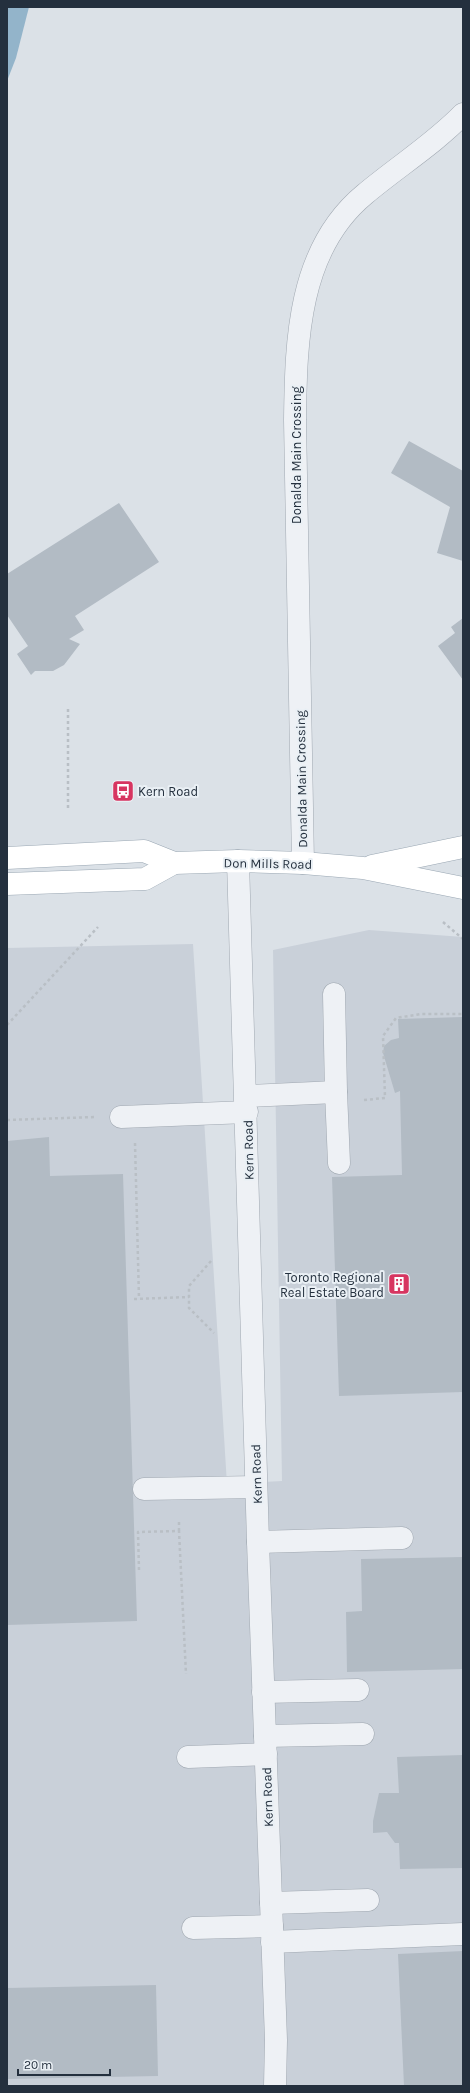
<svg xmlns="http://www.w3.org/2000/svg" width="470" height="2093" font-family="Karla,sans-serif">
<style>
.built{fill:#c9d0d9}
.water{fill:#93b4ca}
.building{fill:#b2bbc4}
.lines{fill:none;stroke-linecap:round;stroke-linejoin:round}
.minor-casing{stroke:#a0a8b1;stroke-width:23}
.major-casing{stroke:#9aa7b3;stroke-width:23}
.path{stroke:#b9bfc5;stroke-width:2.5;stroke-dasharray:3 3;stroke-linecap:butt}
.minor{stroke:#eef1f5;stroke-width:22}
.major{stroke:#fff;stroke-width:22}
.labels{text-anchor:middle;stroke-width:4;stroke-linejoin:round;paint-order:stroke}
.street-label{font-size:13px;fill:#24303e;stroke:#eaf0f5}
.poi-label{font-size:13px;fill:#24303e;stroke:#eaf0f5;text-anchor:start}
</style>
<rect width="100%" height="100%" fill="#dbe1e7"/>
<path class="built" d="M369,930L463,937V2086H7V948L193,944L227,1484L282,1481L273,950Z"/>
<path class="water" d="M7,7H29L16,58L7,81Z"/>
<g class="building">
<path d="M409,441L463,471V561L437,553L450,507L391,473Z"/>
<path d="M119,503L159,562L75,616L84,630L69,639L80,644L64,665L53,671H35L31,675L17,654L28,646L7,615V574Z"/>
<path d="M463,618V680L438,646L455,633L451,627Z"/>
<path d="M463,1017V1392L339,1396L332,1177L402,1175L400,1091L395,1093L383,1053L384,1046L391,1040L399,1038L398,1019Z"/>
<path d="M49,1137L50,1176L123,1174L137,1621L7,1625V1141Z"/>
<path d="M463,1557V1669L347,1672L346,1612L362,1611L361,1559Z"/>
<path d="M463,1755V1868L400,1869L399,1843H395L387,1832L373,1833V1821L379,1793H399L397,1757Z"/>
<path d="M463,1951V2086H404L398,1954Z"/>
<path d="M156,1985L158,2076L7,2079V1988Z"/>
</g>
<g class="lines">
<g class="minor-casing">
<g id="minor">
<path d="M238,861L258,1542L276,2040L275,2086"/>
<path d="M303,863L295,420C296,340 298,249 365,194C397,167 434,144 463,114"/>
<path d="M336,1092L339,1163"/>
<path d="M246,1096L336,1092L334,994"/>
<path d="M121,1117L247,1112"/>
<path d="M144,1489L256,1487"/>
<path d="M258,1542L402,1538"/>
<path d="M263,1692L358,1690"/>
<path d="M265,1736L363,1734"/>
<path d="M188,1757L266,1754"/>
<path d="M271,1903L368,1900"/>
<path d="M193,1928L272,1926"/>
<path d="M272,1942L463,1934"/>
</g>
</g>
<g class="major-casing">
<g id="major">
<path d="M7,858L144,851L174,863L238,861L303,863L363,868L463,888"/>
<path d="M372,866L463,847"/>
<path d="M7,884L145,879L174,863"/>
</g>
</g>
<g class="path">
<path d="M68,808V709"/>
<path d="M443,922L463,939"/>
<path d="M7,1025L98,927"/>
<path d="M364,1100L385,1098L383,1036L396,1018L421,1014H463"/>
<path d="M7,1120L95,1117"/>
<path d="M135,1143L139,1299"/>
<path d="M211,1261L189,1286V1308L214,1333"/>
<path d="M134,1299L189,1297"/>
<path d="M179,1531V1520"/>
<path d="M139,1570L138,1532L179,1531L186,1674"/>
</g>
<use href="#minor" class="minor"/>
<use href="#major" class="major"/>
</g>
<defs>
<g id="bus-square" transform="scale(1.15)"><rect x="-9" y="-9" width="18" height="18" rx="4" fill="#d73560" stroke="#eaf0f5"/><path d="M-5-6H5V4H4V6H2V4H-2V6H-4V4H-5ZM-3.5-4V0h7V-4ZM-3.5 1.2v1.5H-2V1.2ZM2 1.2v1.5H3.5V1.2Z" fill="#fff"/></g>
<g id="building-square" transform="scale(1.15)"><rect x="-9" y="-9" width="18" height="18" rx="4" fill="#d73560" stroke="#eaf0f5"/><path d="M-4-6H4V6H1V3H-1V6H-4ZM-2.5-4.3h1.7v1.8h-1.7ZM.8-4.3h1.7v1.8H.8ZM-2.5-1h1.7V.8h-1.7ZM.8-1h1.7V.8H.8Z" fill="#fff"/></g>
</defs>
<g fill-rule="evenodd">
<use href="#bus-square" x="123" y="791"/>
<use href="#building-square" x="399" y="1284"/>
</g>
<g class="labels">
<g class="street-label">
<text transform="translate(296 455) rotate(-90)" y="5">Donalda Main Crossing</text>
<text transform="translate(301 779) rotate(-91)" y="5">Donalda Main Crossing</text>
<text transform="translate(268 863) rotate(1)" y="5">Don Mills Road</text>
<text transform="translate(248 1150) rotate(-91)" y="5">Kern Road</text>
<text transform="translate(256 1474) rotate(-92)" y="5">Kern Road</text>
<text transform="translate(267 1797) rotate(-92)" y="5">Kern Road</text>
</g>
<g class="poi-label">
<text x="138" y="796">Kern Road</text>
<text x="384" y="1282" text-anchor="end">Toronto Regional<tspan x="384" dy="15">Real Estate Board</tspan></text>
</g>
</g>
<rect width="470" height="2093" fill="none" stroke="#24303e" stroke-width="16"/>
<path d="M18 2069v6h92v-6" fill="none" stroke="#24303e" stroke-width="2"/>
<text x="24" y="2069" font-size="12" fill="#24303e" stroke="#eaf0f5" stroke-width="3" paint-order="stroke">20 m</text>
</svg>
